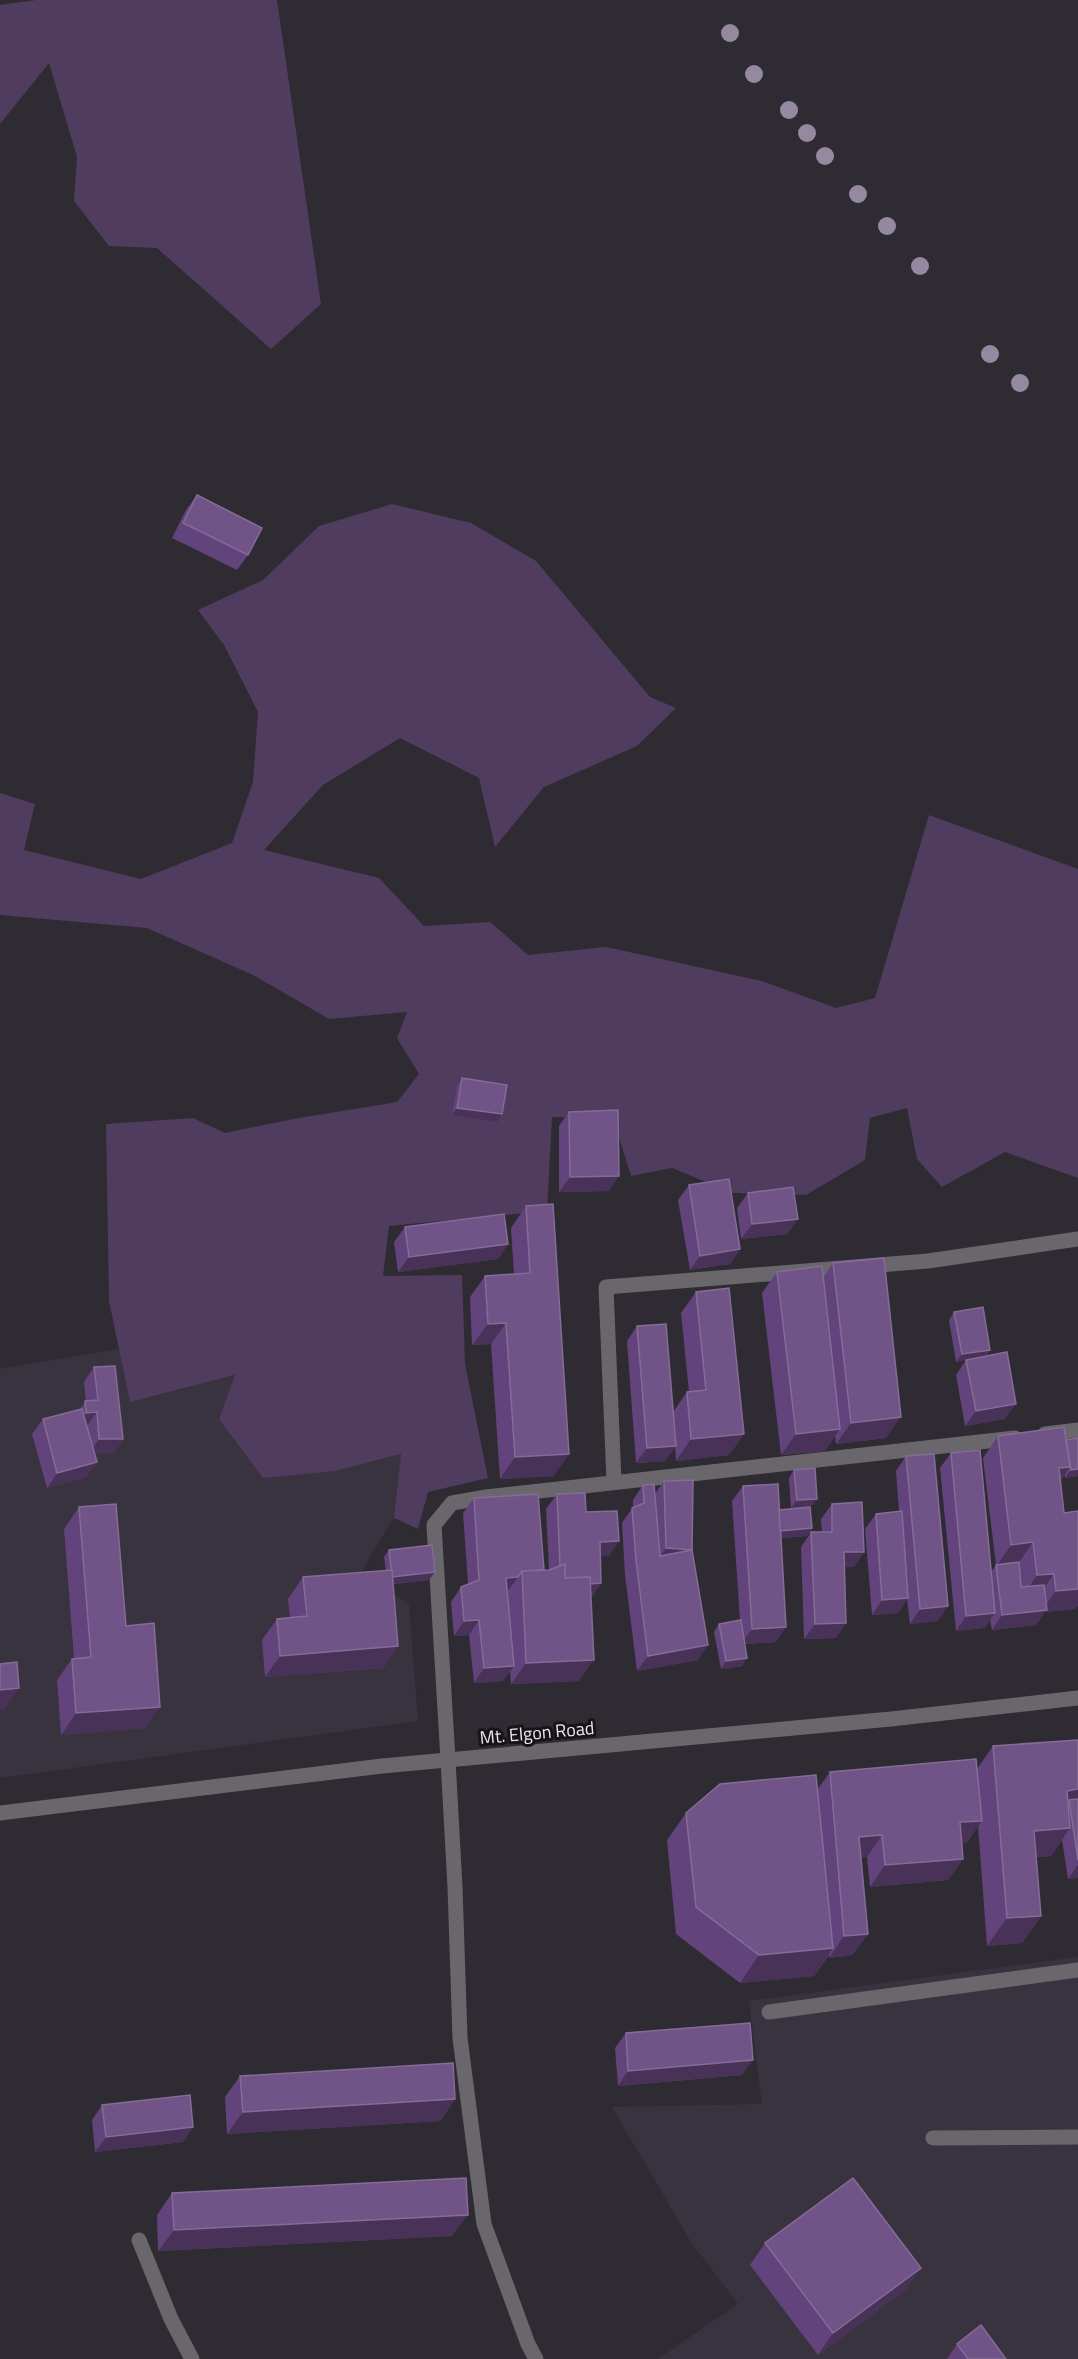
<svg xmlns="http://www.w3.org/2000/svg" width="1078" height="2359" font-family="'Titillium Web',sans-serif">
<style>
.built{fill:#39333f}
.green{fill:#4f3c5f}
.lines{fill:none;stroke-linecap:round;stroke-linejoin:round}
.service{stroke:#69676b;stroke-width:15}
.minor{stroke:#69676b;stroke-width:15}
.tertiary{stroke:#69676b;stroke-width:15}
.tree{fill:#9589a1}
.wall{fill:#62437b}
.shaded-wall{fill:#483258}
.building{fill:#715487;stroke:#846c97;stroke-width:1.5}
.labels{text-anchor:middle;stroke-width:6;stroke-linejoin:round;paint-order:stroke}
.street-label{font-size:18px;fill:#ece9ee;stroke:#161417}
</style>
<rect width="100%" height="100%" fill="#2f2b32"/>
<g class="built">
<path d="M119,1349L130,1402L236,1375L335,1471L402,1454L394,1518L362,1570L409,1605L418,1721L0,1778V1369Z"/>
<path d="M1078,1957V2359H658L738,2304L691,2242L612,2107L762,2104L749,2001Z"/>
</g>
<g class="green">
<path d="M36,0H277L321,304L271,349L157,248L109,246L74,201L77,157L49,63L0,124V5Z"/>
<path d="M392,504L471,523L536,561L650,697L676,708L637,746L544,787L495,847L479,778L400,738L323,785L264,850L379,878L424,926L490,922L528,955L606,947L762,981L836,1008L875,998L929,815L1078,869V1178L1005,1152L942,1187L917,1159L907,1108L870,1118L865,1160L806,1195L733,1193L672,1168L631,1176L613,1118L552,1117L547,1211L389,1226L383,1276L462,1275L465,1364L488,1478L428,1492L418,1529L394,1518L401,1454L335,1471L263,1478L219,1419L235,1375L130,1402L109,1301L106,1124L193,1118L225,1133L293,1119L397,1102L419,1074L397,1038L407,1012L329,1019L253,975L147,928L0,915V793L35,804L24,850L141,879L232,843L253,782L258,712L224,645L198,610L263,580L319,526Z"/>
</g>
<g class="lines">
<g class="service">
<path d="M448,1760L455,1887L460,2038L484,2224L528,2344L536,2359"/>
<path d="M933,2138L1078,2137"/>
<path d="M139,2240L171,2319L192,2359"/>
</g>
<g class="minor">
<path d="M1045,1434L1078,1430"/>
<path d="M614,1482L606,1287L928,1261L1078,1239"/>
<path d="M448,1760L434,1525L452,1503L486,1497L1015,1438"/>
<path d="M769,2012L1078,1970"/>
</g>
<path class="tertiary" d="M0,1813L382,1766L891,1719L1078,1698"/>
</g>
<g class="tree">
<circle cx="730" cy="33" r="9"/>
<circle cx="754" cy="74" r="9"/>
<circle cx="789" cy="110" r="9"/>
<circle cx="807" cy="133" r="9"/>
<circle cx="825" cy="156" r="9"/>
<circle cx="858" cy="194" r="9"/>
<circle cx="887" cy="226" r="9"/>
<circle cx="920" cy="266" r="9"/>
<circle cx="990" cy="354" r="9"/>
<circle cx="1020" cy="383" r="9"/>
</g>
<g class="wall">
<path d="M197,495L248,555L237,570L172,538L186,510Z"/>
<path d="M462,1078L497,1122L452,1115L457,1086Z"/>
<path d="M569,1112L609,1191L559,1192V1126Z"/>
<path d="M689,1185L740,1249L730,1264L690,1270L678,1200Z"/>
<path d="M748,1193L798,1219L787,1234L741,1239L737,1208Z"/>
<path d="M526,1206L554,1476L500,1479L491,1344L472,1345L470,1297L485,1276L514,1274L511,1228Z"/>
<path d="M405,1227L508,1244L498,1259L398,1272L394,1242Z"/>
<path d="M833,1263L886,1438L836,1444L835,1436L825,1451L781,1455L762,1293L777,1272L823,1278Z"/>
<path d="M696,1292L744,1434L729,1455L676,1461L675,1447L665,1461L636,1463L627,1341L637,1326L673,1412L687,1392H689L681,1313Z"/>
<path d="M954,1312L990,1350L986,1356L1005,1419L965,1426L956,1375L966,1360L956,1362L949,1320Z"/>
<path d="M94,1367L123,1439L113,1454H94L97,1462L86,1477L47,1488L32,1434L43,1419L79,1410L86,1401L84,1382Z"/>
<path d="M998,1436L1066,1440L1078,1476L1065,1478V1475L1060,1481L1064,1513L1078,1511V1605L1075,1609L1045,1612L1036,1625L992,1630L990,1620L984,1628L956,1631L940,1468L951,1453L991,1572L996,1565L983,1458Z"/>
<path d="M906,1456L938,1621L910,1624L907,1599L898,1613L872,1615L865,1529L876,1514L899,1511L896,1471Z"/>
<path d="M794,1470L812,1506L791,1508L789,1478Z"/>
<path d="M664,1481L692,1550L698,1660L637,1671L625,1575L622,1523L633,1507V1500L643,1485L655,1494Z"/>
<path d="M743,1486L779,1510L812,1528L807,1536L781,1538L776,1642L745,1644L742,1666L721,1669L714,1632L719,1624L740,1620L732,1501Z"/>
<path d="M557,1494L586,1512L609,1556H600L601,1583L591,1598L579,1681L511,1684L510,1671L503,1681L474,1683L469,1635L454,1636L451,1602L461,1587L468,1584L463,1513L474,1498L544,1570H549L546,1509Z"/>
<path d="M832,1504L864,1552L854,1567H845L836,1638L804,1639L801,1547L811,1532H822L821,1519Z"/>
<path d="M79,1507L126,1626L145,1728L61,1735L57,1680L72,1659L74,1658L64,1529Z"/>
<path d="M389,1550L429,1580L393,1584L398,1646L383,1668L265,1677L262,1640L277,1619L290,1618L288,1599L303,1577L386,1571L384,1557Z"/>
<path d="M1078,1740V1878L1068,1879L1062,1840L1051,1856L1036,1857L1041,1916L1022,1943L987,1946L978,1826L967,1842L962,1843L963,1859L948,1880L870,1887L867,1857H861L868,1934L852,1955L829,1958V1955L814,1976L740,1983L676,1934L667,1840L686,1813L817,1790L830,1772L977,1769L993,1746Z"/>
<path d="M626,2033L742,2075L618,2086L615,2048Z"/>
<path d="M240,2076L455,2099L440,2121L227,2134L225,2097Z"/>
<path d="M102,2105L193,2127L183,2142L95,2152L92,2120Z"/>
<path d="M172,2193L452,2236L158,2251L157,2215Z"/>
<path d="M765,2243L906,2289L818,2355L750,2265Z"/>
<path d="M957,2344L1006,2359H947Z"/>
</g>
<g class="shaded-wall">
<path d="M457,1108L502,1114L497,1122L452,1115Z"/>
<path d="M619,1176L609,1191L559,1192L570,1177Z"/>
<path d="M798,1219L787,1234L741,1239L752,1224Z"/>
<path d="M508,1244L498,1259L398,1272L409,1257Z"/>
<path d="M740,1249L730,1264L690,1270L700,1256Z"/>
<path d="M506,1323L491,1344L472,1345L488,1324Z"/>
<path d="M990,1350L984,1358L956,1362L962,1354Z"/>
<path d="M1016,1404L1005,1419L965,1426L976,1411Z"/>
<path d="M97,1412L86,1427L76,1428L86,1413Z"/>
<path d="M901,1417L886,1438L836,1444L851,1423Z"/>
<path d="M840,1429L825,1451L781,1455L796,1434Z"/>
<path d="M744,1434L729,1455L676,1461L691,1439Z"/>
<path d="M99,1439H123L113,1454H89Z"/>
<path d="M676,1446L665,1461L636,1463L647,1448Z"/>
<path d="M569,1454L554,1476L500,1479L515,1457Z"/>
<path d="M97,1462L86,1477L47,1488L57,1473Z"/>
<path d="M1070,1467L1055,1489L1059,1468Z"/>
<path d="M1078,1469V1476L1065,1478L1071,1470Z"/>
<path d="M817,1499L812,1506L791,1508L797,1500Z"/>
<path d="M812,1528L807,1536L770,1539L775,1531Z"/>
<path d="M619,1541L609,1556L589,1557L600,1542Z"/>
<path d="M1033,1542L1018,1564L996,1567L1011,1545Z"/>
<path d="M666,1548L692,1550L655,1563Z"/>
<path d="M844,1552H864L854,1567H834Z"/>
<path d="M435,1572L429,1580L387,1584L392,1577Z"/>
<path d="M1054,1574L1039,1595L1022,1597L1037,1575Z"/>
<path d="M518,1577L507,1592L506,1578Z"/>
<path d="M601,1583L591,1598L561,1585Z"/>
<path d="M1078,1589V1605L1075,1609L1045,1612L1036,1625L992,1630L1002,1615L1042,1610L1056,1591Z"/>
<path d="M908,1598L898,1613L872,1615L882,1600Z"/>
<path d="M948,1606L938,1621L910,1624L920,1609Z"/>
<path d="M995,1613L984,1628L956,1631L966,1616Z"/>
<path d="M479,1620L469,1635L454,1636L464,1621Z"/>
<path d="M846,1623L836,1638L804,1639L815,1624Z"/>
<path d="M786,1627L776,1642L741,1644L752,1629Z"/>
<path d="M708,1645L698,1660L637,1671L648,1656Z"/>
<path d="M398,1646L383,1668L265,1677L280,1656Z"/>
<path d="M747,1658L742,1666L721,1669L726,1661Z"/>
<path d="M594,1660L579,1681L511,1684L526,1663Z"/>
<path d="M514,1666L503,1681L474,1683L484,1668Z"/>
<path d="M19,1688L4,1710H0V1690Z"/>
<path d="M160,1707L145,1728L61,1735L76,1713Z"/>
<path d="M1078,1789V1812L1069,1800L1058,1815L1067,1791Z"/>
<path d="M982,1821L967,1842L945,1844L960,1822Z"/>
<path d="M1070,1828L1051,1856L1015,1859L1034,1831Z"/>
<path d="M882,1835L867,1857L844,1859L859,1837Z"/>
<path d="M963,1859L948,1880L870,1887L885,1865Z"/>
<path d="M1078,1865V1878L1068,1879Z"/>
<path d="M1041,1916L1022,1943L987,1946L1007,1918Z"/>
<path d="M868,1934L852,1955L829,1958L844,1936Z"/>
<path d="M833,1948L814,1976L740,1983L759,1955Z"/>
<path d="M753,2060L742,2075L618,2086L628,2071Z"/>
<path d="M455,2099L440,2121L227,2134L243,2112Z"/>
<path d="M193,2127L183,2142L95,2152L106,2137Z"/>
<path d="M468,2215L452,2236L158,2251L174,2230Z"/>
<path d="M921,2268L906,2289L818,2355L833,2333Z"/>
</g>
<g class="building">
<path d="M197,495L262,528L248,555L183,523Z"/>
<path d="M462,1078L507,1085L502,1114L457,1108Z"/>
<path d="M618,1110L619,1176L570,1177L569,1112Z"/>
<path d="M729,1179L740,1249L700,1256L689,1185Z"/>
<path d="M793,1187L798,1219L752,1224L748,1193Z"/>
<path d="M553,1204L569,1454L515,1457L506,1323L488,1324L485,1276L530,1273L526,1206Z"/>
<path d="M504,1214L508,1244L409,1257L405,1227Z"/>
<path d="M884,1258L901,1417L851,1423L833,1263Z"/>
<path d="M822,1266L840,1429L796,1434L777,1272Z"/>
<path d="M729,1288L744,1434L691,1439L687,1392L706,1390L696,1292Z"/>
<path d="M983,1307L990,1350L962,1354L954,1312Z"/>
<path d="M666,1324L676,1446L647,1448L637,1326Z"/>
<path d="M1007,1352L1016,1404L976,1411L966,1360Z"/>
<path d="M115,1366L123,1439H99L97,1412L86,1413L85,1401L98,1400L94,1367Z"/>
<path d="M82,1409L97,1462L57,1473L43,1419Z"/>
<path d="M1064,1427L1070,1467L1059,1468L1064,1513L1078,1511V1589L1056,1591L1054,1574L1037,1575L1033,1542L1011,1545L998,1436Z"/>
<path d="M1078,1438V1469L1071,1470L1066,1440Z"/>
<path d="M980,1450L995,1613L966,1616L951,1453Z"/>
<path d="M934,1454L948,1606L920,1609L906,1456Z"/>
<path d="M815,1468L817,1499L797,1500L794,1470Z"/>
<path d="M693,1480L692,1550L666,1548L664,1481Z"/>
<path d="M654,1484L660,1556L692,1550L708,1645L648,1656L636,1560L632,1508L644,1503L643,1485Z"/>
<path d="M778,1484L786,1627L752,1629L743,1486Z"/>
<path d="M585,1493L586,1512L617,1511L619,1541L600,1542L601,1583L590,1584V1577L565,1578V1564L560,1566L557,1494Z"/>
<path d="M538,1494L544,1570L522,1571L518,1577L506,1578L514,1666L484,1668L479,1620L464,1621L461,1587L479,1580L474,1498Z"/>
<path d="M862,1502L864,1552H844L846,1623L815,1624L811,1532H832V1504Z"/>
<path d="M116,1504L126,1626L154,1623L160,1707L76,1713L72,1659L91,1657L79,1507Z"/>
<path d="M810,1507L812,1528L780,1531L779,1510Z"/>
<path d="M902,1511L908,1598L882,1600L876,1514Z"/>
<path d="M432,1545L435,1572L392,1577L389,1550Z"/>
<path d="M1019,1562L1021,1587L1044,1585L1047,1610L1002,1615L996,1565Z"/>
<path d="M565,1564V1578L590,1577L594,1660L526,1663L522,1571L549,1570Z"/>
<path d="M392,1570L398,1646L280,1656L277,1619L307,1616L303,1577Z"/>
<path d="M741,1620L747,1658L726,1661L719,1624Z"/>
<path d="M17,1662L19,1688L0,1690V1664Z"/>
<path d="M1078,1740V1789L1067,1791L1070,1828L1034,1831L1041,1916L1007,1918L993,1746Z"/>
<path d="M976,1759L982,1821L960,1822L963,1859L885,1865L882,1835L859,1837L868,1934L844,1936L830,1772Z"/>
<path d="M816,1775L833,1948L759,1955L696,1907L686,1813L720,1784Z"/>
<path d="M1078,1799V1860L1069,1800Z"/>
<path d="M750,2023L753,2060L628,2071L626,2033Z"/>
<path d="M453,2063L455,2099L243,2112L240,2076Z"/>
<path d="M190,2095L193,2127L106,2137L102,2105Z"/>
<path d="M466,2178L468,2215L174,2230L172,2193Z"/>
<path d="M853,2178L921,2268L833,2333L765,2243Z"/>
<path d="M981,2325L1006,2359H968L957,2344Z"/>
</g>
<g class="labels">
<g class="street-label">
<text transform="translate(537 1733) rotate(-5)" y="6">Mt. Elgon Road</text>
</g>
</g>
</svg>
